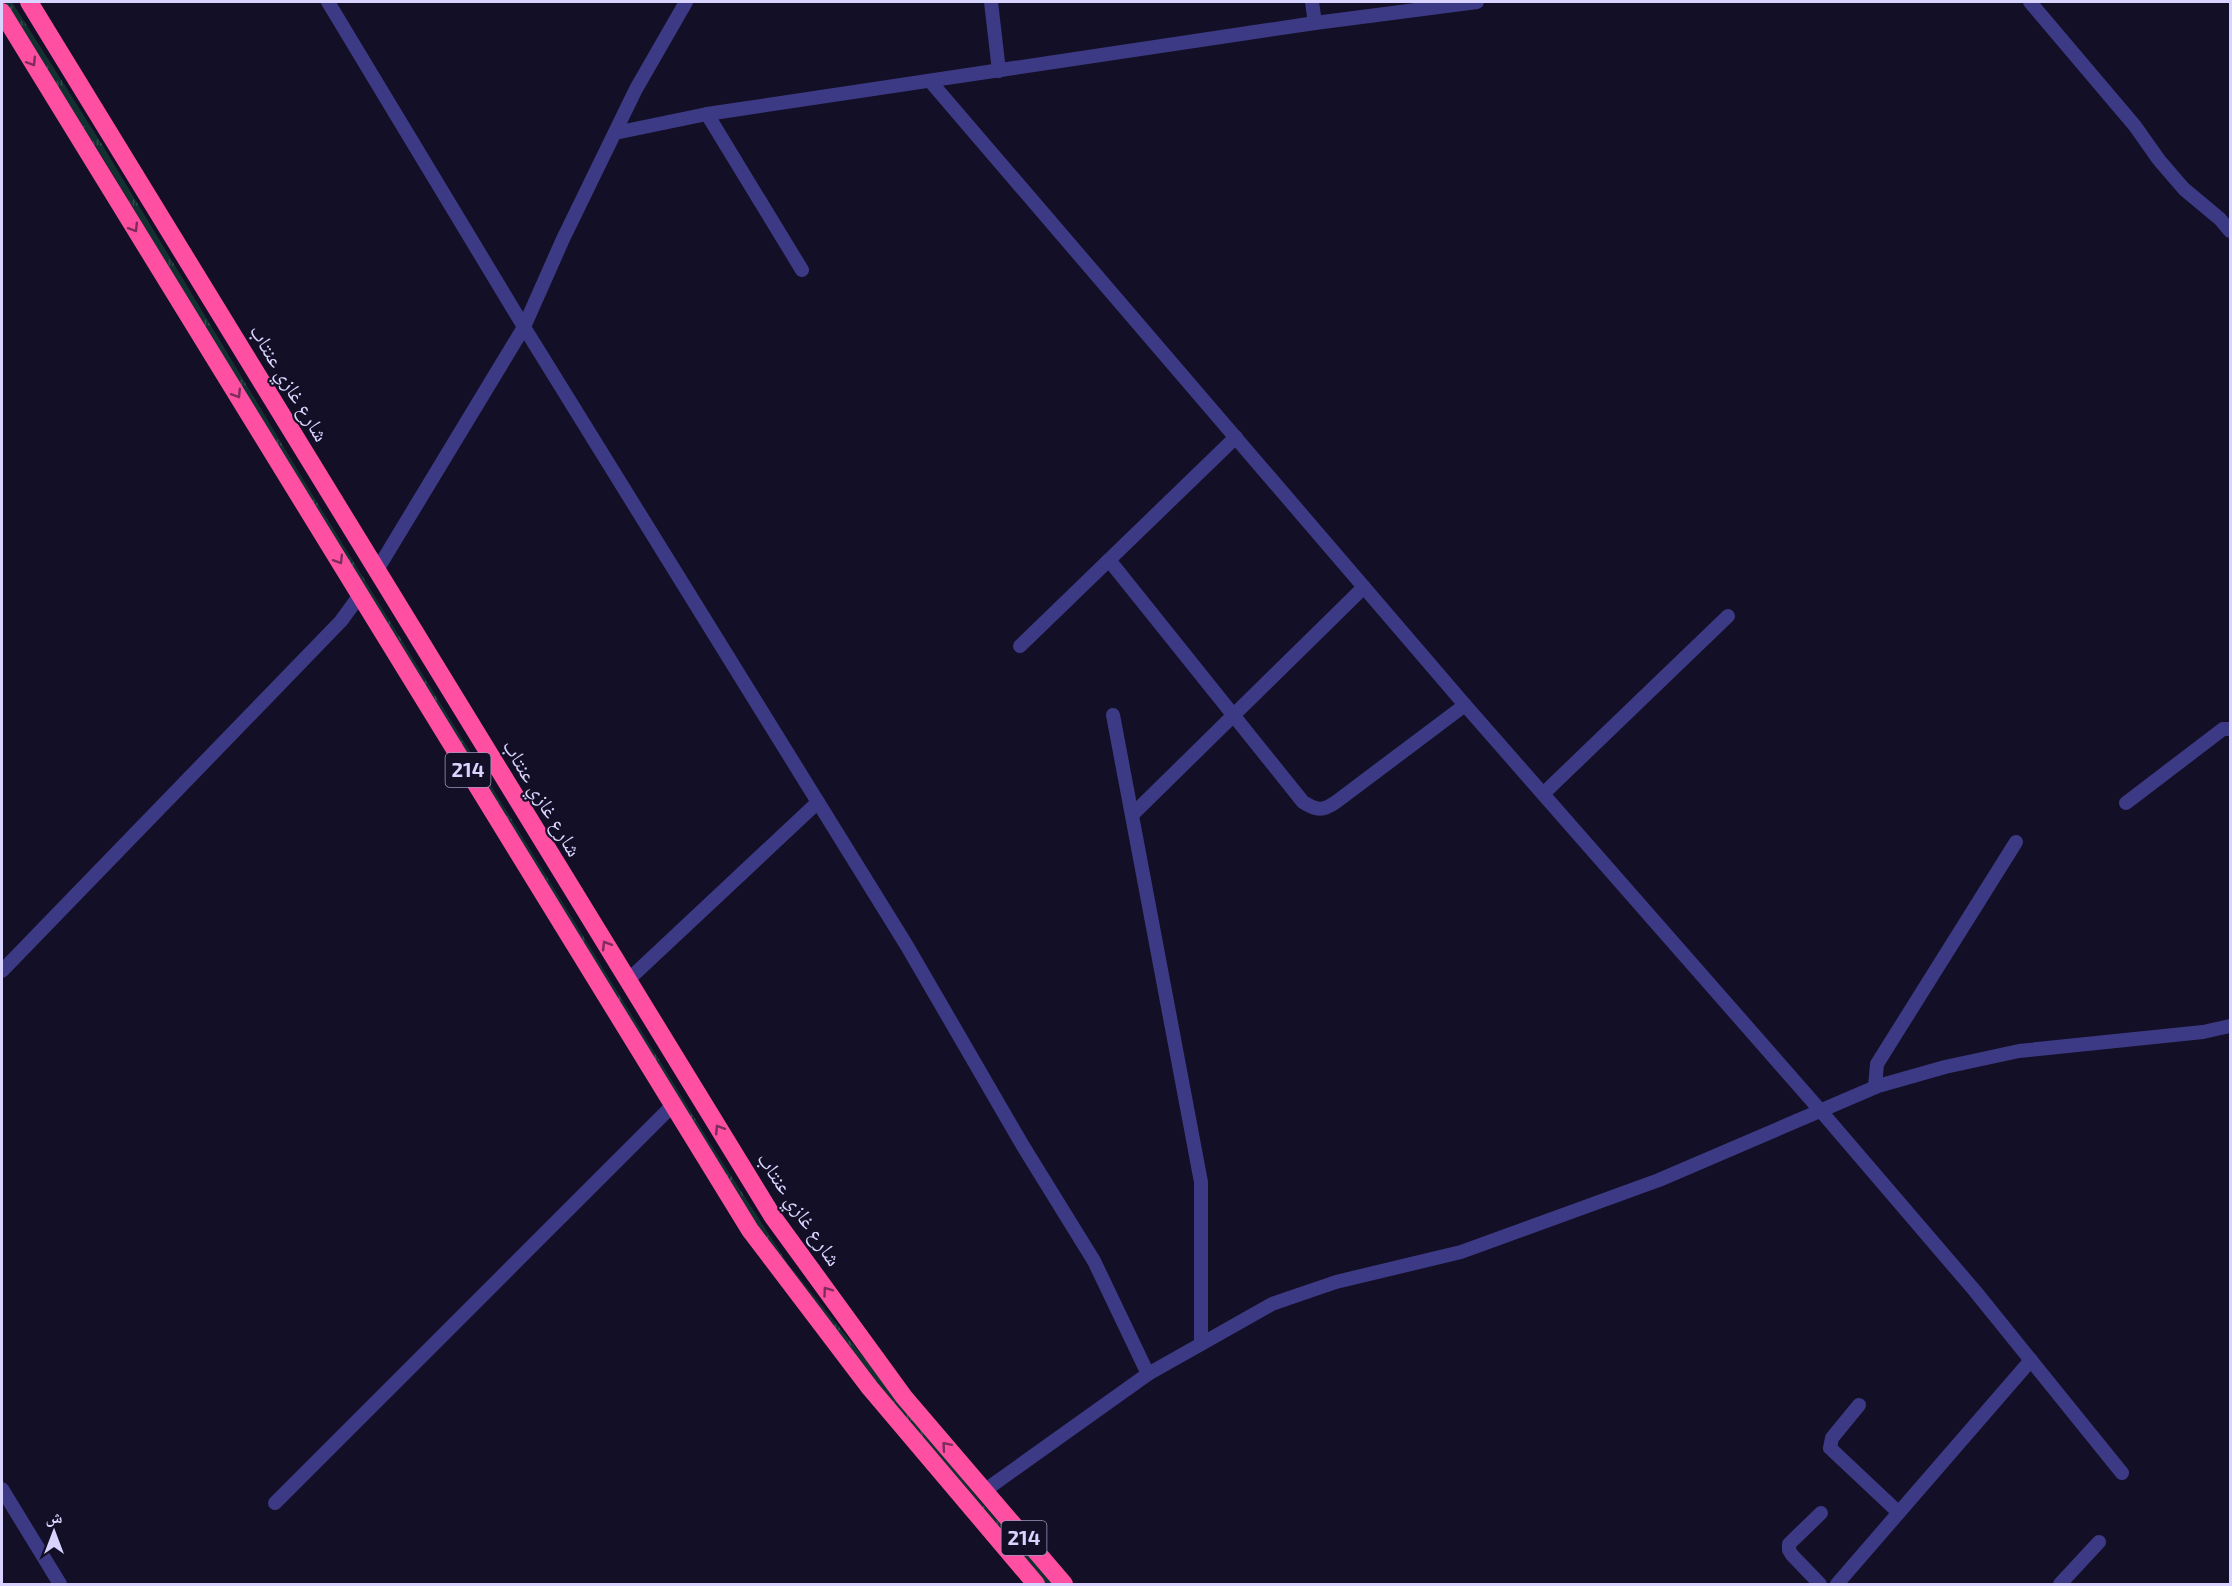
<svg xmlns="http://www.w3.org/2000/svg" width="2232" height="1586" font-family="'Exo 2','Noto Naskh Arabic',sans-serif">
<style>
.grass{fill:url(#grass-tufts)}
.lines{fill:none;stroke-linecap:round;stroke-linejoin:round}
.minor{stroke:#3d3a85;stroke-width:14}
.highway{stroke:#ff4fa3;stroke-width:18}
.oneway{stroke:#7d2c5e}
.labels{text-anchor:middle;stroke-width:4.5;stroke-linejoin:round;paint-order:stroke}
.shield{fill:#130f26;stroke:#9e99be;stroke-width:1.5}
.shield-label{font-size:20px;font-weight:bold;fill:#d9d4ff}
.street-label{font-size:21px;fill:#d9d4ff;stroke:#130f26}
</style>
<defs>
<pattern id="grass-tufts" width="24" height="20" patternUnits="userSpaceOnUse" patternTransform="scale(1.5)"><rect width="24" height="20" fill="#12302f"/><path d="M3 7l-1-3M5 7V3M7 7l1-3M15 17l-1-3M17 17v-4M19 17l1-3" fill="none" stroke="#344d4e"/></pattern>
</defs>
<rect width="100%" height="100%" fill="#130f26"/>
<path class="grass" d="M4,2H12L103,146L312,494L715,1151L788,1264L981,1502L1053,1584H1046C954,1480 866,1372 780,1262L270,435L106,163Z"/>
<g class="lines">
<g class="minor">
<path d="M328,2L524,327L907,946L1023,1146L1094,1261L1148,1374"/>
<path d="M991,2L999,71"/>
<path d="M1312,2L1315,23"/>
<path d="M2030,2L2135,126L2159,160L2184,189L2220,219L2230,231"/>
<path d="M930,81L1465,705L1820,1110L1975,1291L2122,1473"/>
<path d="M707,114L802,270"/>
<path d="M615,133L707,114L1315,23L1477,2"/>
<path d="M1109,560L1303,802C1317,811 1323,811 1336,802L1465,705"/>
<path d="M377,570L524,327L563,239L636,89L686,2"/>
<path d="M1020,646L1236,437"/>
<path d="M1113,715L1201,1182V1344"/>
<path d="M1543,794L1728,616"/>
<path d="M2126,803L2223,729H2230"/>
<path d="M1132,815L1364,587"/>
<path d="M2,971L341,621L360,595"/>
<path d="M627,981L818,802"/>
<path d="M1875,1087L1877,1064L2016,842"/>
<path d="M1859,1405L1832,1438L1830,1448L1898,1512"/>
<path d="M2,1489L60,1584"/>
<path d="M984,1491L1148,1374L1272,1304L1336,1282L1461,1252L1659,1180L1878,1086L1945,1067L2019,1051L2203,1032L2230,1026"/>
<path d="M275,1503L673,1105"/>
<path d="M1820,1584L1792,1555L1789,1550V1544L1821,1513"/>
<path d="M1837,1584L2031,1360"/>
<path d="M2060,1584L2099,1542"/>
</g>
<g class="highway">
<path d="M29,2L773,1217L904,1397L1064,1584"/>
<path d="M2,12L750,1230L870,1388L1036,1584"/>
</g>
</g>
<defs><path id="oneway-chevron" d="M-2-3.5L2.5 0L-2 3.5" fill="none" stroke-width="1.6" stroke-linecap="round" stroke-linejoin="round" transform="scale(1.5)"/></defs>
<g class="oneway">
<use href="#oneway-chevron" transform="translate(32 62) rotate(58)"/>
<use href="#oneway-chevron" transform="translate(134 228) rotate(58)"/>
<use href="#oneway-chevron" transform="translate(237 394) rotate(58)"/>
<use href="#oneway-chevron" transform="translate(339 560) rotate(58)"/>
<use href="#oneway-chevron" transform="translate(606 945) rotate(-121)"/>
<use href="#oneway-chevron" transform="translate(719 1129) rotate(-122)"/>
<use href="#oneway-chevron" transform="translate(827 1291) rotate(-126)"/>
<use href="#oneway-chevron" transform="translate(946 1446) rotate(-131)"/>
</g>
<g class="labels">
<g class="shield">
<rect x="445.5" y="753" width="45" height="34" rx="4.5"/>
<rect x="1001.5" y="1521" width="45" height="34" rx="4.5"/>
</g>
<g class="shield-label">
<text x="468" y="777">214</text>
<text x="1024" y="1545">214</text>
</g>
<g class="street-label">
<text transform="translate(289 383) rotate(59)" y="7">شارع غازي عنتاب</text>
<text transform="translate(542 798) rotate(59)" y="7">شارع غازي عنتاب</text>
<text transform="translate(799 1209) rotate(56)" y="7">شارع غازي عنتاب</text>
</g>
</g>
<rect width="2232" height="1586" fill="none" stroke="#d9d4ff" stroke-width="6"/>
<g transform="translate(54 1532)" stroke="#130f26" stroke-width="4.5" paint-order="stroke">
<path d="M0-4.5L10 22L0 15L-10 22Z" fill="#d9d4ff"/>
<text y="-9" font-size="16" font-weight="bold" text-anchor="middle" fill="#d9d4ff">ش</text>
</g>
</svg>
